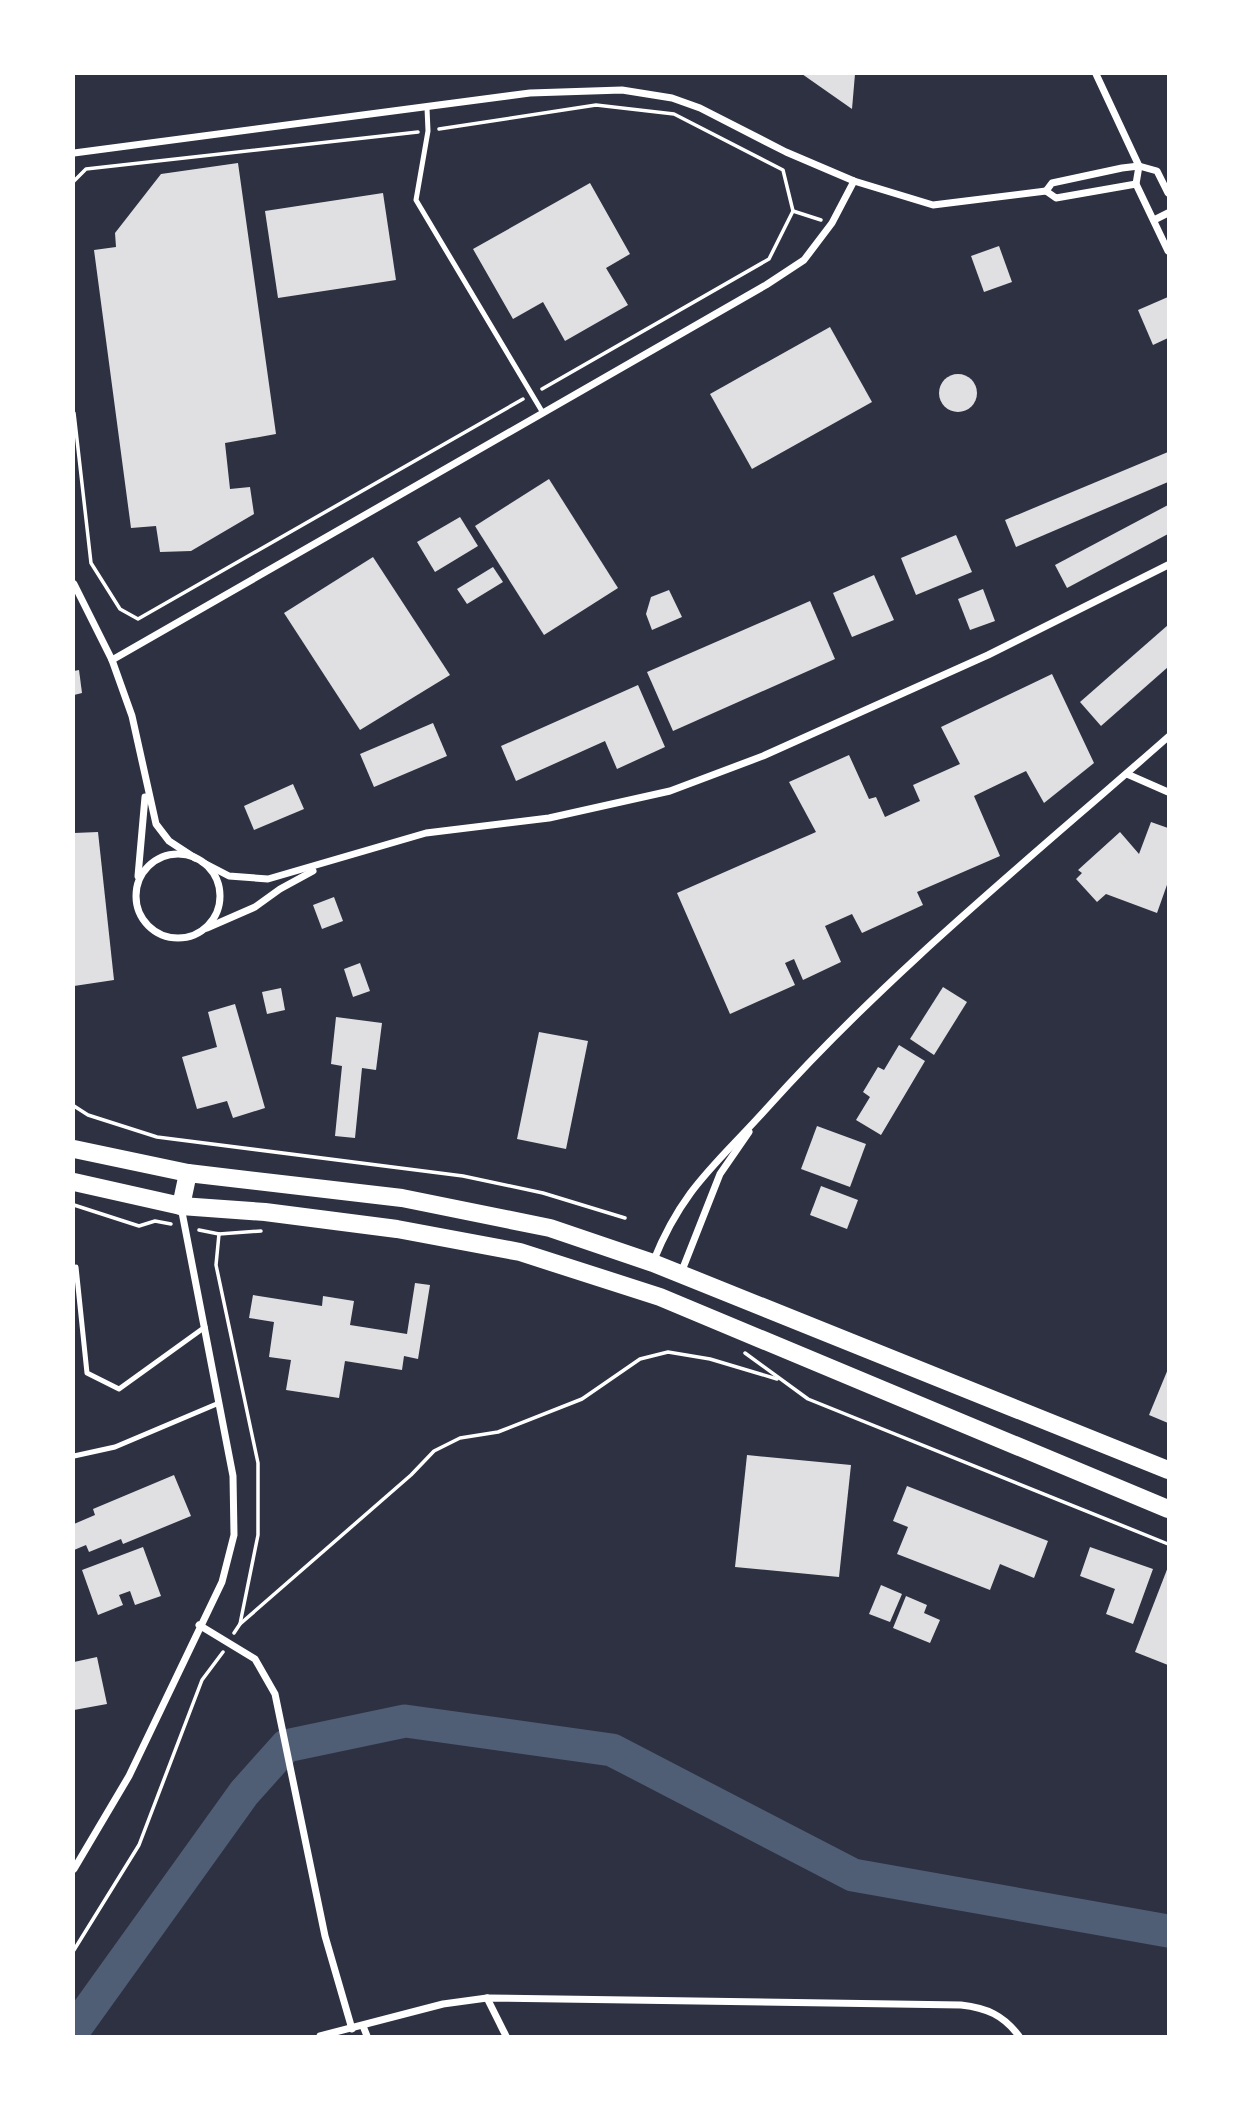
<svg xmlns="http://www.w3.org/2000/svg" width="1242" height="2110" font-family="'Open Sans',sans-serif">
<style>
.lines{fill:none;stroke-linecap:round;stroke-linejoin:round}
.river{stroke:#4f5d75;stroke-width:33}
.building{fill:#e0e0e3}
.path{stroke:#fff;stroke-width:3.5}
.service{stroke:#fff;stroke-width:5}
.minor{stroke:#fff;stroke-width:7}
.trunk{stroke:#fff;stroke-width:18}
</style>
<rect width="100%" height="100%" fill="#2d3142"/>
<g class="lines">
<path class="river" d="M74,2030L244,1793L286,1746L405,1721L612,1750L853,1875L1168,1931"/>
</g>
<g class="building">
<path d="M802,74H855L852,109Z"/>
<path d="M238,163L276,434L225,443L230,489L250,487L254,514L191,551L160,552L156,526L131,528L94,250L116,247L115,233L161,174Z"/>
<path d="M590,183L630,254L606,268L628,305L565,341L543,302L513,319L473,249Z"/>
<path d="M383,193L396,280L278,298L265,211Z"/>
<path d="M999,246L1012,282L984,292L971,256Z"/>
<path d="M1168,297V338L1153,345L1138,310Z"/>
<path d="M830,327L872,402L752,469L710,394Z"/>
<circle cx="958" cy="393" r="19"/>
<path d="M1168,452V482L1016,547L1005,520Z"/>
<path d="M549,479L618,588L544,635L475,526Z"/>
<path d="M1168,505V534L1067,588L1055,565Z"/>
<path d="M460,517L478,546L435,572L417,542Z"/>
<path d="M956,535L972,572L916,595L901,558Z"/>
<path d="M373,557L450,675L360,730L284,613Z"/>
<path d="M493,567L503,582L467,604L457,589Z"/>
<path d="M874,575L894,620L852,637L833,593Z"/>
<path d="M983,589L995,621L970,630L958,599Z"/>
<path d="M669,590L682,617L652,630L646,614L651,597Z"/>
<path d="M810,601L835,659L673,731L647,672Z"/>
<path d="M1168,625V667L1101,726L1080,702Z"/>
<path d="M79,670L82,693L74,695V671Z"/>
<path d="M1052,674L1094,763L1044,803L1026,771L974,796L1000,856L917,892L923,905L862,933L852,914L825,926L841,962L803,980L794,959L785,963L795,985L730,1014L677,893L816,832L789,782L849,755L869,799L876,797L885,817L920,801L913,785L960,764L941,727Z"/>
<path d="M638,685L665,747L617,769L605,741L516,781L501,746Z"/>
<path d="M433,723L447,756L374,787L360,754Z"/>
<path d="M293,784L304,809L254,830L244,806Z"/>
<path d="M1151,822L1168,828V882L1157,913L1106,894L1097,902L1076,879L1082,873L1078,870L1120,832L1139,854Z"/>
<path d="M98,832L114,980L74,986V833Z"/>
<path d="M334,897L343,921L322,929L313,905Z"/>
<path d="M360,963L370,991L353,997L344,969Z"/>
<path d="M943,987L967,1002L934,1055L910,1039Z"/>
<path d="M281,988L285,1010L267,1014L262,992Z"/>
<path d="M235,1004L265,1108L233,1118L227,1101L197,1109L182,1057L217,1047L208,1012Z"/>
<path d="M336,1017L382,1023L376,1070L362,1068L355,1138L335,1136L342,1066L331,1064Z"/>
<path d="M539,1032L588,1041L566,1149L517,1139Z"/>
<path d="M899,1045L925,1061L881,1135L856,1120L870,1097L863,1092L878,1067L884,1070Z"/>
<path d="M817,1126L866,1144L850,1187L801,1169Z"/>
<path d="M821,1186L858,1200L847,1229L810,1215Z"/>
<path d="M415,1283L430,1285L418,1359L404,1356L402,1370L345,1361L339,1398L286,1390L291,1360L269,1357L274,1322L249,1318L253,1295L322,1306L323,1296L354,1301L350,1325L407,1334Z"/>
<path d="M1168,1369V1423L1149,1415Z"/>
<path d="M747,1455L851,1465L839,1577L735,1567Z"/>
<path d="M174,1475L191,1516L123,1544L121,1539L89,1552L86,1545L74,1550V1524L95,1515L93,1509Z"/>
<path d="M907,1486L1048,1541L1034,1578L1000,1564L990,1590L897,1554L908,1527L893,1521Z"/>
<path d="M143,1547L161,1596L135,1605L130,1591L119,1595L123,1605L98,1615L82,1570Z"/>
<path d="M1090,1547L1153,1569L1133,1624L1106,1614L1115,1589L1080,1576Z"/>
<path d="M1168,1567V1665L1135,1652Z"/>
<path d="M881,1585L902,1594L890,1622L869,1614Z"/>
<path d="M906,1596L927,1605L924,1613L940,1620L930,1643L893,1628Z"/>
<path d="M97,1657L107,1704L74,1710V1662Z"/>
</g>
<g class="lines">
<g class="path">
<path d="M439,129L596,105L674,114L783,170L793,211L769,259L542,389"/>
<path d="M74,181L86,169L418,132"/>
<path d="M793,211L821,220"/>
<path d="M74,413L91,563L120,609L138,619L523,399"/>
<path d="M74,1106L88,1115L157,1137L463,1176L543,1193L625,1218"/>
<path d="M74,1205L139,1226L155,1221L171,1224"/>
<path d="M199,1230L219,1234L261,1231"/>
<path d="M219,1234L216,1265L258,1463V1535L240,1624L234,1633"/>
<path d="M745,1353L808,1399L1168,1544"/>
<path d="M240,1624L411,1475L434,1451L460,1438L498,1432L582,1399L640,1359L668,1352L710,1359L777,1379"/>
<path d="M74,1950L139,1845L202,1680L223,1652"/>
</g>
<g class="service">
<path d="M427,108L428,131L416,200L543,413"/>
<path d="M76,1267L87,1373L119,1389L205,1327"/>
<path d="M74,1456L115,1447L219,1403"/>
</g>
<g class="minor">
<path d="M1096,74L1139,166L1136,184L1168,251"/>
<path d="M74,153L530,93L622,90L672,98L700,108L786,152L854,181L933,205L1046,191L1056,198L1136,184"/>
<path d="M1046,191L1052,183L1122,168L1139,166L1157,171L1168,193"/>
<path d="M1154,220L1168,213"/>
<path d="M74,584L112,660L132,716L156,824L169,841L195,858"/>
<path d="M112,660L766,285L804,260L832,223L854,181"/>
<path d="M1127,774L1168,792"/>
<circle cx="178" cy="896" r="42"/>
<path d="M202,862L229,876L268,879L426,833L549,818L670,791L763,756L988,655L1168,565"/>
<path d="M138,876L145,797"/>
<path d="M207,928L255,907L280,889L313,871"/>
<path d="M653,1262C683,1187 717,1164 768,1107C890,971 1032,857 1168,737"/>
<path d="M681,1273L720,1174L749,1132"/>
<path d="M199,1625L255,1659L275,1694L325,1936L352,2029"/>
<path d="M74,1869L129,1776L222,1582L234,1535L233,1476L181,1207"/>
<path d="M487,1998L506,2036"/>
<path d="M363,2026L367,2036"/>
<path d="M320,2036L443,2004L487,1998L961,2005C987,2008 1003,2015 1019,2036"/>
</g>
<g class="trunk">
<path d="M74,1149L188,1173L402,1198L550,1228L653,1263L1168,1470"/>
<path d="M74,1182L181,1206L265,1212L397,1229L520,1252L660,1297L1168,1509"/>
<path d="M181,1206L188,1173"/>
</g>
</g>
<rect width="1242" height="2110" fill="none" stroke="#ffffff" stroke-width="150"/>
</svg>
